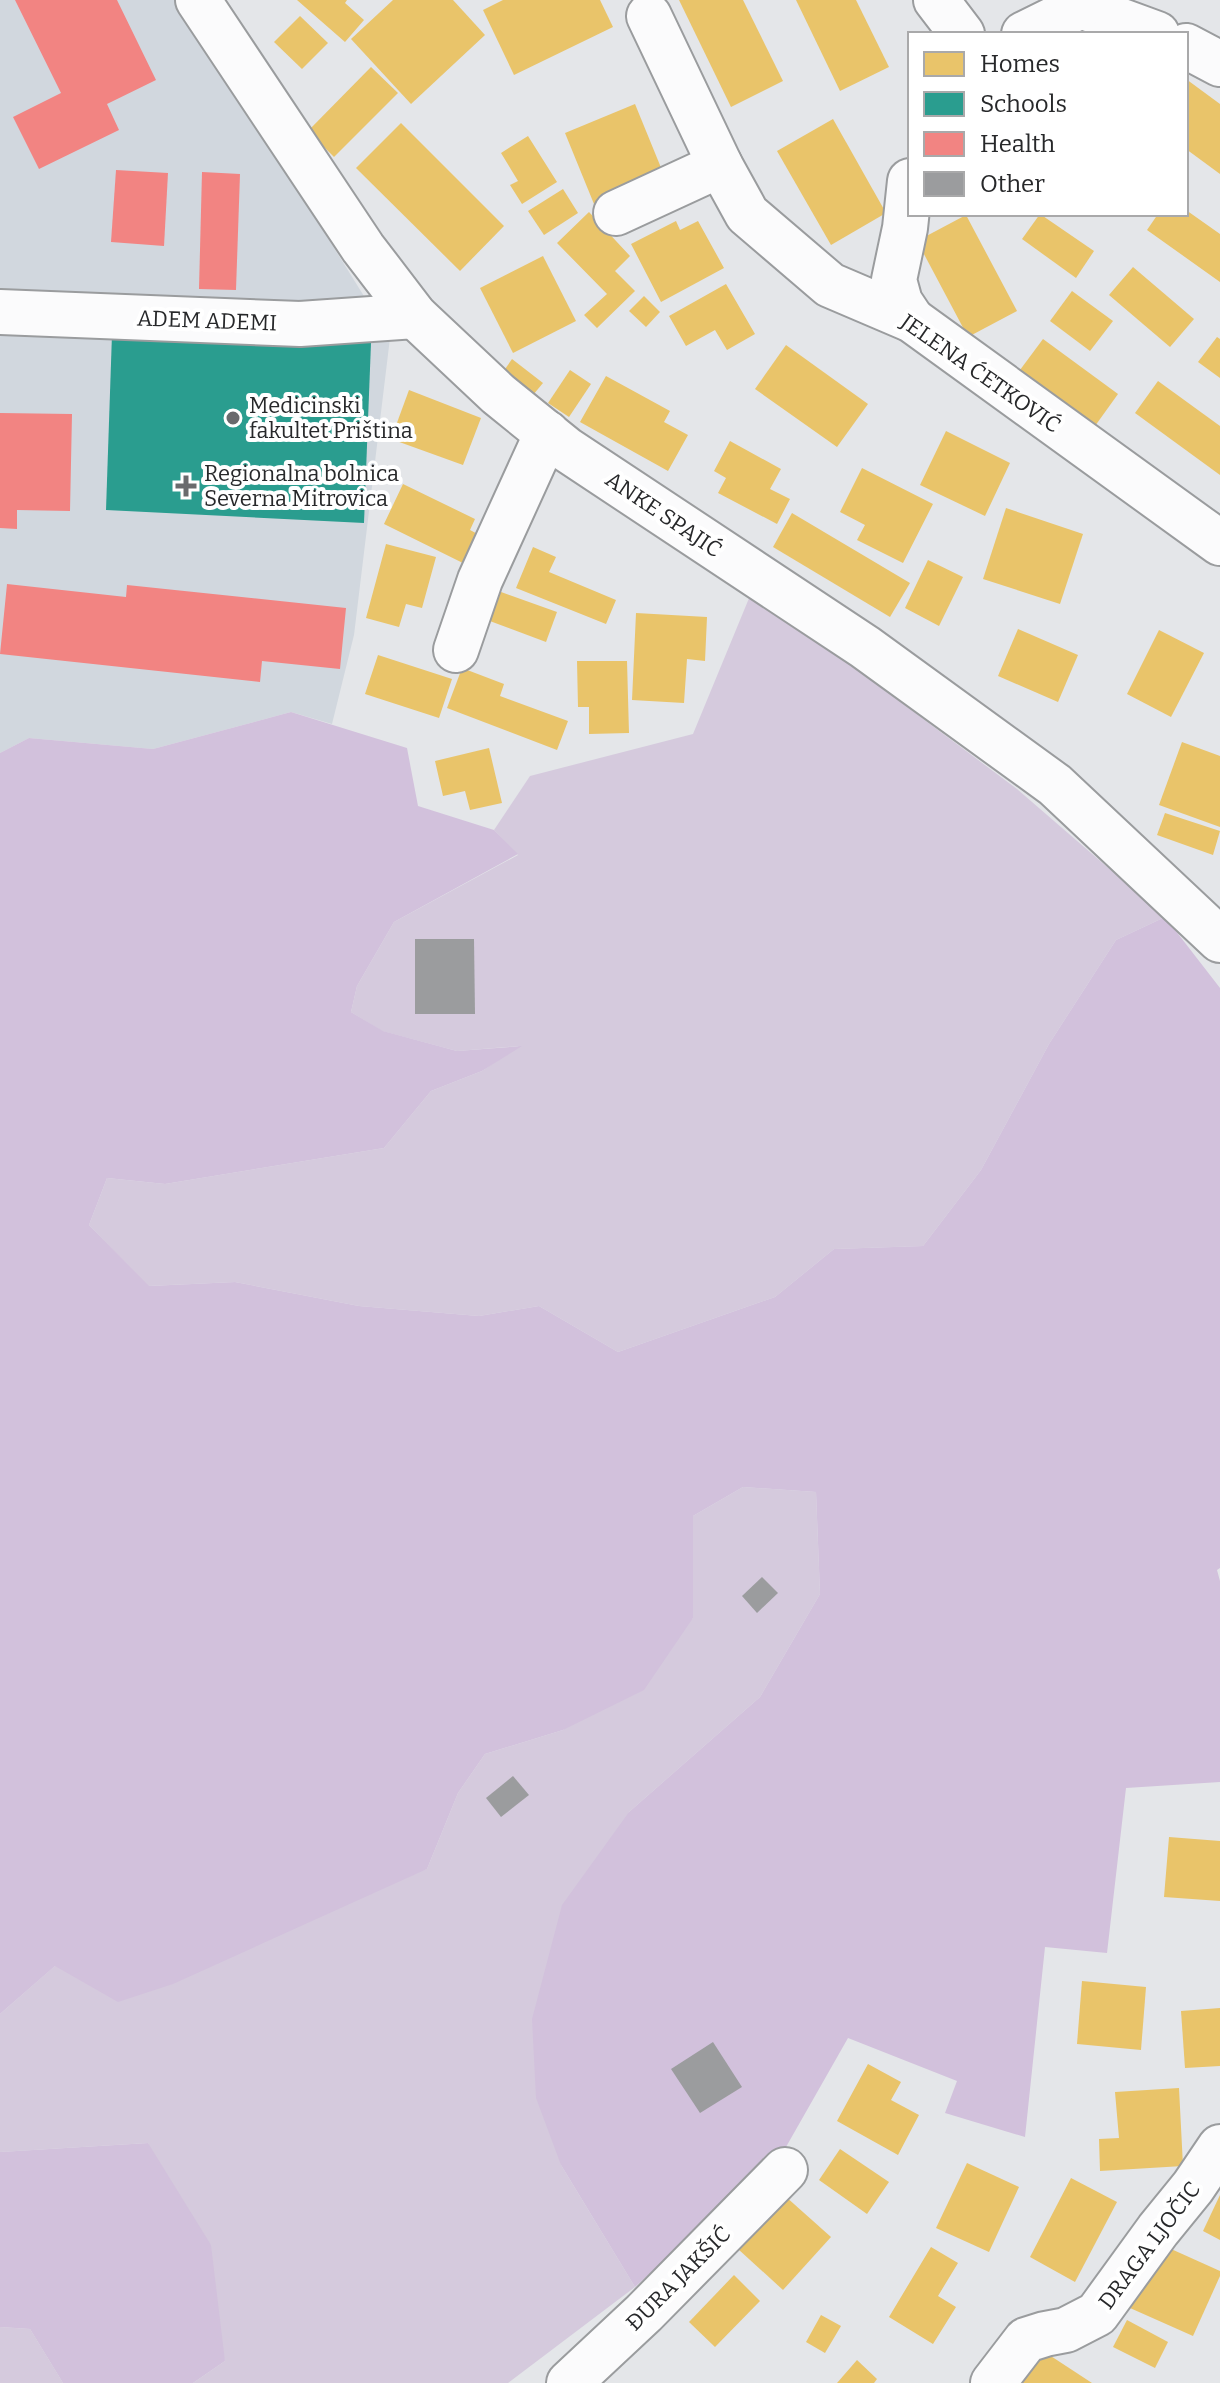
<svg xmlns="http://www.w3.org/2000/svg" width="1220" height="2383" font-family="Bitter,serif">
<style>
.built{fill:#d1d7de}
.green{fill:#d5cadd}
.forest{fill:#d2c1dc}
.homes{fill:#e9c46a}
.schools{fill:#2a9d8f}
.health{fill:#f28482}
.building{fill:#9b9c9e}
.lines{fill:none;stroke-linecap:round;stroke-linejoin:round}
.minor-casing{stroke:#9a9c9e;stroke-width:48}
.minor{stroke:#fbfbfc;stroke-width:44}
.poi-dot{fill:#696a6d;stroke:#fff;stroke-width:3}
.labels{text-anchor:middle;stroke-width:8;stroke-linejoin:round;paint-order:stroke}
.street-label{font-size:22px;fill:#27282a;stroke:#fff}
.poi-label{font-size:22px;fill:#27282a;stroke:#fff;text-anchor:start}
</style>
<rect width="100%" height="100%" fill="#e4e6e9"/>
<path class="built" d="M0,0H180L390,338L354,635L332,724L291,712L153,749L29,738L0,753Z"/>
<g class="green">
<path d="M752,591L1017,789L1165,917L1116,940L1049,1044L981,1170L923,1246L834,1249L775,1297L618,1352L539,1306L479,1316L359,1306L235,1282L148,1286L89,1225L107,1178L165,1184L384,1148L431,1091L482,1071L519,1046L457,1051L382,1031L351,1012L357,986L394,922L518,855L494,830L530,776L693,734Z"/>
<path d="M743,1487L816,1492L820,1594L760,1697L629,1812L561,2165L635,2287L508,2383H193L225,2361L148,2143L0,2152V2014L56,1965L427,1869L458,1793L485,1754L563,1730L693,1618V1516Z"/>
<path d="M0,2327L30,2329L63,2383H0Z"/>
</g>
<g class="forest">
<path d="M291,712L407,748L418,806L494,830L518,854L394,922L357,986L351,1012L383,1031L457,1051L522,1046L482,1071L431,1091L384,1148L165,1184L107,1178L89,1225L149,1286L235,1282L359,1306L479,1316L539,1306L618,1352L775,1297L834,1249L923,1246L981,1170L1049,1044L1116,940L1165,917L1220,988V1568L1217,1570L1220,1581V1782L1126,1788L1107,1953L1045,1947L1025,2137L945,2113L957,2081L848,2038L786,2147L635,2287L561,2165L536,2098L532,2019L562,1905L629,1812L760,1697L820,1594L816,1492L743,1487L693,1516V1618L644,1690L563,1730L485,1754L458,1793L427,1869L173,1984L118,2002L55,1966L0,2014V753L29,738L153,749Z"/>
<path d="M148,2143L211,2245L225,2361L193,2383H63L30,2329L0,2327V2152Z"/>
</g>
<g class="homes">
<path d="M297,0H347L345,3L364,20L345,42Z"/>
<path d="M393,0H453L485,35L411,104L351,39Z"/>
<path d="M503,0H600L613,27L514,75L483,10Z"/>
<path d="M679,0H743L783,81L731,107Z"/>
<path d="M796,0H856L889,67L840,91Z"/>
<path d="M300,16L328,43L302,69L274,42Z"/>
<path d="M371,67L398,93L334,157L308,131Z"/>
<path d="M1186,79L1220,104V174L1186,149Z"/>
<path d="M635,104L664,175L594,204L565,133Z"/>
<path d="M833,119L886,213L831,245L777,151Z"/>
<path d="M401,123L504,226L460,271L356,168Z"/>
<path d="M528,136L557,182L522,204L510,185L518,181L501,153Z"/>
<path d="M563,189L578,213L544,235L528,211Z"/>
<path d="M1186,210L1220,234V282L1147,230L1158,214H1186Z"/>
<path d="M589,212L630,256L615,271L635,291L597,328L584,315L607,294L557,243Z"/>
<path d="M1040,214L1094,251L1076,278L1022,239Z"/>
<path d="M966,215L1017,311L968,337L917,241Z"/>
<path d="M676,221L680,230L698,221L724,268L661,302L631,244Z"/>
<path d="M543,256L576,321L513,353L480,288Z"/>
<path d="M1133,267L1194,319L1170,347L1109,295Z"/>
<path d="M726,284L755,334L727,350L715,330L686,346L669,316Z"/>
<path d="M1072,291L1113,321L1090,351L1050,321Z"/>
<path d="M644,296L660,312L646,327L629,311Z"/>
<path d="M1217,337L1220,339V378L1198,362Z"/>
<path d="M1043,339L1118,394L1095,426L1020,370Z"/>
<path d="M786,345L868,404L837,447L755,389Z"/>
<path d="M512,359L543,383L533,395L503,372Z"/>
<path d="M570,370L591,384L569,417L548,403Z"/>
<path d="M606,376L670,411L664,422L688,435L668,471L580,422Z"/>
<path d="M1158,381L1220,426V475L1135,413Z"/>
<path d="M409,390L481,418L463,465L391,439Z"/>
<path d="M946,431L1010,463L985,516L920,485Z"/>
<path d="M730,441L781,469L770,489L790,499L777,524L718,493L726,478L714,471Z"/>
<path d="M862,468L933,504L903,563L857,540L865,525L840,512Z"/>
<path d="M403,484L475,519L470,530L489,540L475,569L384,524Z"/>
<path d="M1006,508L1083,534L1060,604L983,579Z"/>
<path d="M792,513L910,583L890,617L773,547Z"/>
<path d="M386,544L436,557L422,608L406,604L399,627L366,618Z"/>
<path d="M533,547L556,557L549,572L616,600L606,624L516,588Z"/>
<path d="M928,560L963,577L939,626L905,608Z"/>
<path d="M490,588L557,612L546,642L479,617Z"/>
<path d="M636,613L707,617L705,661L687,659L684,703L632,700Z"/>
<path d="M1018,629L1078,655L1058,702L998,676Z"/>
<path d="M1159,630L1204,653L1171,717L1127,694Z"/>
<path d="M378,655L452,679L439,718L365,694Z"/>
<path d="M577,661H627L629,733L589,734V707H578Z"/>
<path d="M462,668L504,684L500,696L568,721L557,750L447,708Z"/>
<path d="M1182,742L1220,756V827L1159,805Z"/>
<path d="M489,748L502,803L470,810L465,791L443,796L435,761Z"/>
<path d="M1165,813L1220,831L1213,855L1157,835Z"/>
<path d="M1169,1837L1220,1841V1901L1164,1897Z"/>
<path d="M1082,1981L1146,1987L1141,2050L1077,2044Z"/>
<path d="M1220,2008V2066L1185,2068L1181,2011Z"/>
<path d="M868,2064L901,2082L891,2100L919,2115L898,2155L837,2121Z"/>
<path d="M1179,2088L1183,2166L1100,2171L1099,2139L1119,2138L1115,2092Z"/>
<path d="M840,2149L889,2182L867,2214L819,2180Z"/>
<path d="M967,2163L1019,2187L989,2252L936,2228Z"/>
<path d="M1071,2178L1117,2202L1075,2282L1030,2257Z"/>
<path d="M1220,2195V2240L1203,2231Z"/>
<path d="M785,2196L831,2237L783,2290L738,2249Z"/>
<path d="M1160,2244L1220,2271V2276L1193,2336L1130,2308Z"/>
<path d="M931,2247L958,2263L938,2296L956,2307L933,2344L889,2317Z"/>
<path d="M734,2275L760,2301L715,2347L689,2322Z"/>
<path d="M821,2315L841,2326L825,2353L806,2342Z"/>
<path d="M1127,2320L1168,2342L1155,2368L1113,2347Z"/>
<path d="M1037,2347L1092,2383H1014Z"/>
<path d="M857,2360L877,2379L874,2383H837Z"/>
</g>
<path class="schools" d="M112,334L371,343L364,523L106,510Z"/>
<g class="health">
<path d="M15,0H117L156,80L107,104L119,130L39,169L13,117L61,93Z"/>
<path d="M116,170L168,173L164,246L111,242Z"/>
<path d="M202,172L240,174L236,290L199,289Z"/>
<path d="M0,413L72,414L70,511L17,510V529L0,528Z"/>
<path d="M7,584L126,597L127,585L346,608L340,669L262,661L260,682L0,654Z"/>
</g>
<g class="building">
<path d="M415,939H474L475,1014H415Z"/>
<path d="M762,1577L778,1593L757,1613L742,1596Z"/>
<path d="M513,1776L529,1795L501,1817L486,1798Z"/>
<path d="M713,2042L742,2087L700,2113L671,2069Z"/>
</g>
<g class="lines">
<g class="minor-casing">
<g id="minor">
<path d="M198,0L363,248L415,316L498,394L566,449L865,647L1055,785L1220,940"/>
<path d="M936,0L962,34"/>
<path d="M1081,6L1157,34"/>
<path d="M649,16L720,165L747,214L830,285L912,320L1220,543"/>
<path d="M1024,34L1081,6L1085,0"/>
<path d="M1186,46L1220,64"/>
<path d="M910,181L905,228L894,280L900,302L912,320"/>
<path d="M616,213L720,165"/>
<path d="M0,312L300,324L415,316"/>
<path d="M456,650L480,580L547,433"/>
<path d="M569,2383L644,2313L785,2170"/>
<path d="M993,2383L1026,2340L1045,2334L1066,2330L1097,2314L1158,2230L1193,2187L1220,2147"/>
</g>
</g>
<use href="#minor" class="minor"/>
</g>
<g class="poi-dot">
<circle cx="233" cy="418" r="8"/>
<path d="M182 474h8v8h8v8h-8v8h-8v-8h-8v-8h8z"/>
</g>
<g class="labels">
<g class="street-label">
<text transform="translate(207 320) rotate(2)" y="8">ADEM ADEMI</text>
<text transform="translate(981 373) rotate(35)" y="8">JELENA ĆETKOVIĆ</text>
<text transform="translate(664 514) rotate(34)" y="8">ANKE SPAJIĆ</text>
<text transform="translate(1149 2245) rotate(-53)" y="8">DRAGA LJOČIC</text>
<text transform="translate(678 2278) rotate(-45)" y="8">ÐURA JAKŠIĆ</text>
</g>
<g class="poi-label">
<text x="249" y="413">Medicinski<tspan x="249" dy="25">fakultet Priština</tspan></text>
<text x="204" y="481">Regionalna bolnica<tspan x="204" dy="25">Severna Mitrovica</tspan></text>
</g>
</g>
<rect x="908" y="32" width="280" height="184" fill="#ffffff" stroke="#a9a9aa" stroke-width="2"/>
<rect x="924" y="52" width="40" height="24" fill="#e9c46a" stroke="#a9a9aa" stroke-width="2"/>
<text x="980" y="72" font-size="24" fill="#27282a">Homes</text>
<rect x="924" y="92" width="40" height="24" fill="#2a9d8f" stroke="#a9a9aa" stroke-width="2"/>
<text x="980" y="112" font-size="24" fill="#27282a">Schools</text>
<rect x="924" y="132" width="40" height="24" fill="#f28482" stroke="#a9a9aa" stroke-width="2"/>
<text x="980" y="152" font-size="24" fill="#27282a">Health</text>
<rect x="924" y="172" width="40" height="24" fill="#9b9c9e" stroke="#a9a9aa" stroke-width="2"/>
<text x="980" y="192" font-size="24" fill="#27282a">Other</text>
</svg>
